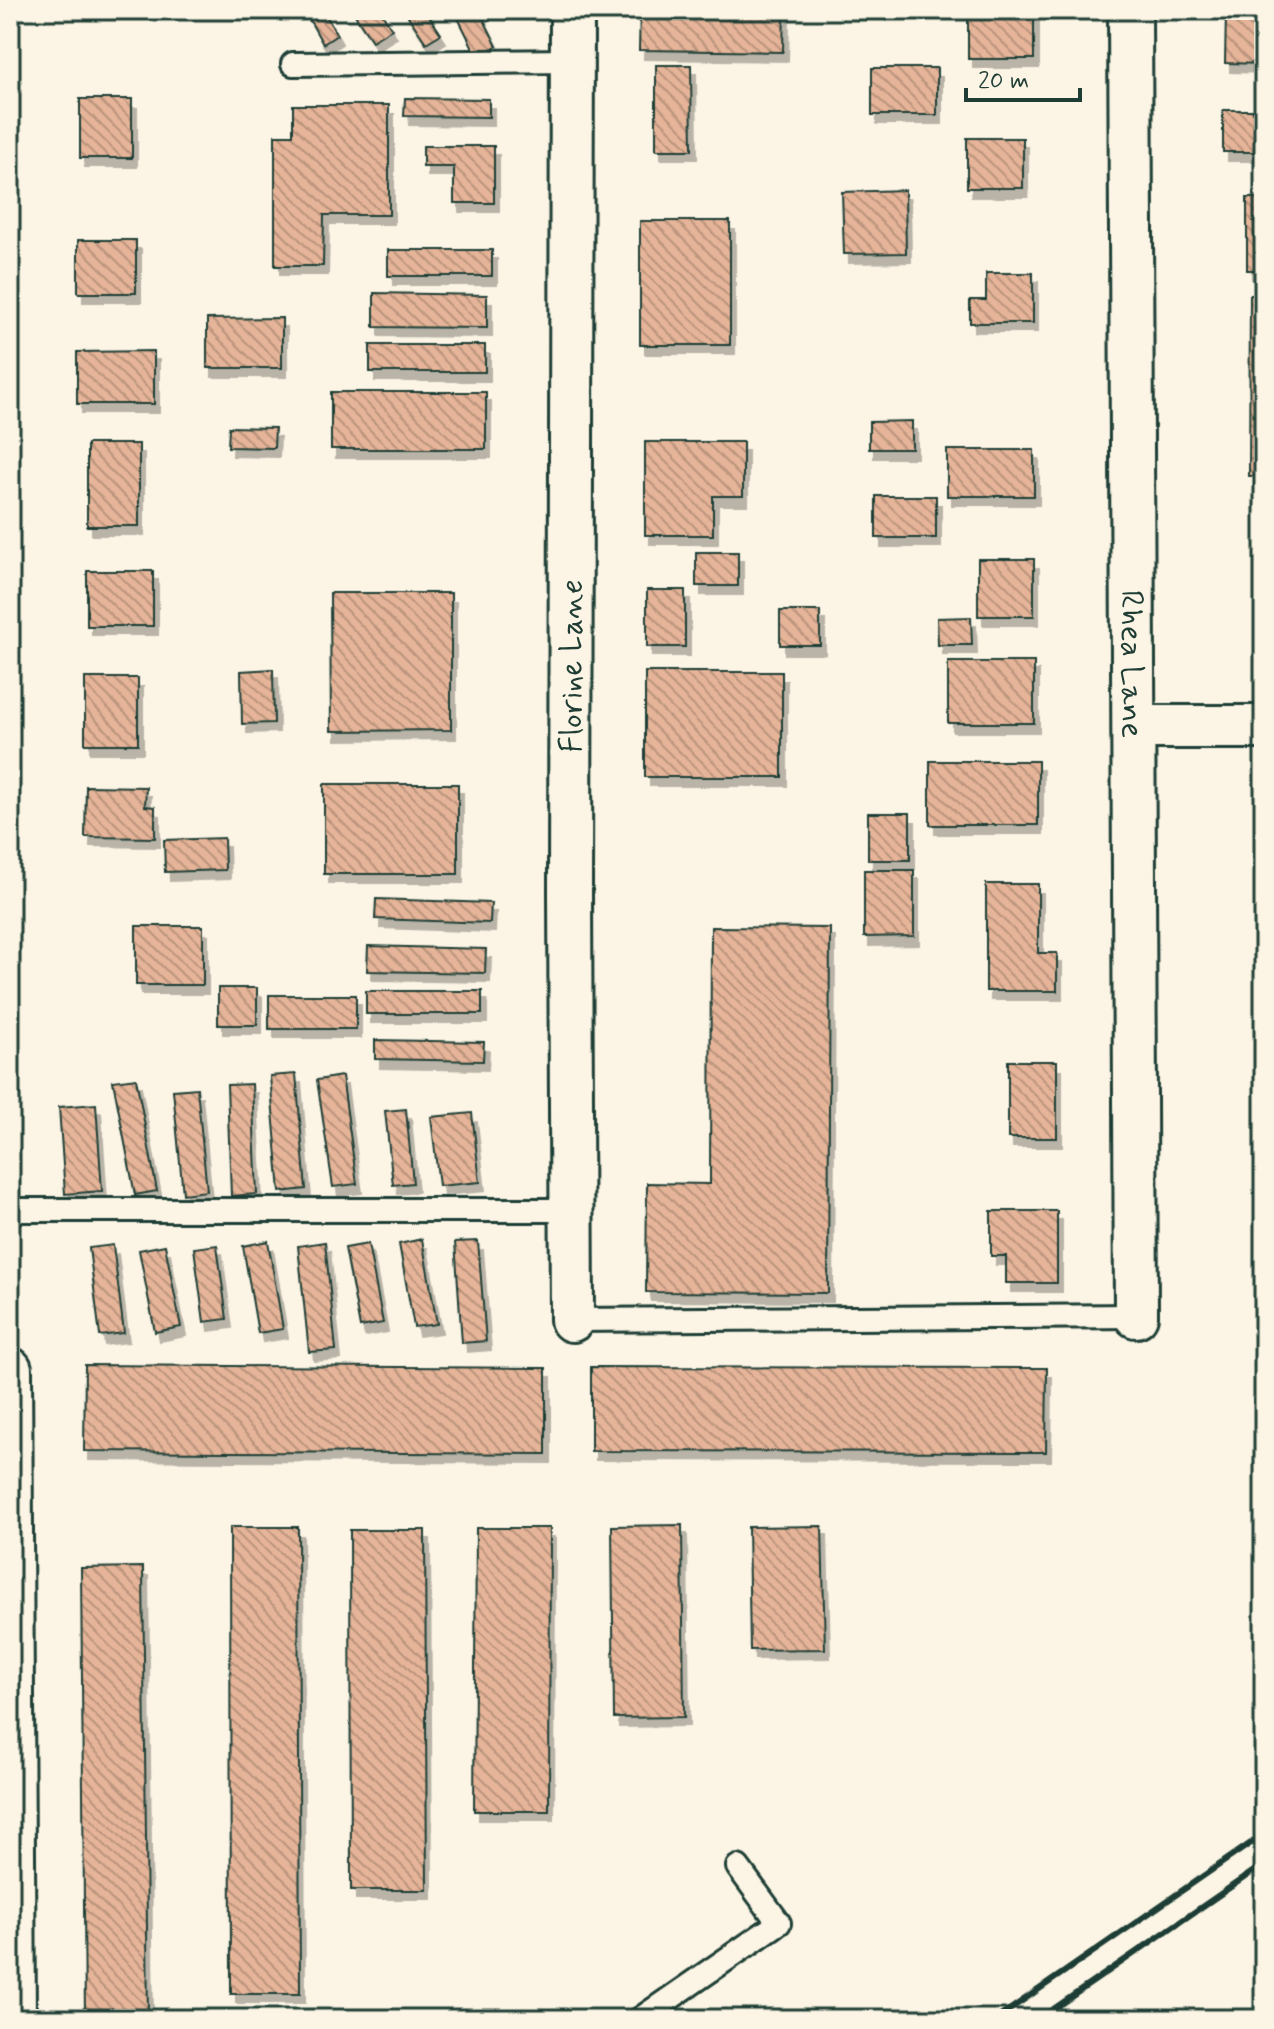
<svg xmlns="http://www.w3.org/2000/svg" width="1274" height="2029" font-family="Mynerve,sans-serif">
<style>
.building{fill:url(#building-back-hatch);stroke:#1f3d34;stroke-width:2;filter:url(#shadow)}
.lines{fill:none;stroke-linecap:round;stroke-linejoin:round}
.service-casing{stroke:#1f3d34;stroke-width:28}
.minor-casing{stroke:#1f3d34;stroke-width:48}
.service{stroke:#fcf5e5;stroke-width:22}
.minor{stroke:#fcf5e5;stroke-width:42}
.rail{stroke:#1f3d34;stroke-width:6}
.labels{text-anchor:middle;stroke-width:7;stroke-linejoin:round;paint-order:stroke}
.street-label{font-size:32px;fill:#1f3d34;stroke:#fcf5e5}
</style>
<defs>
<pattern id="building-back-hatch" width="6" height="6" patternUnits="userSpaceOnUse" patternTransform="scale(2)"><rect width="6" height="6" fill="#e6b498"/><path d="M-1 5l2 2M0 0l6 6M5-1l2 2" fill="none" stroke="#ba947d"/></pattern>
<filter id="shadow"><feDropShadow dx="5" dy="9" stdDeviation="0" flood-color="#0004"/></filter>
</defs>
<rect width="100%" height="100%" fill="#fcf5e5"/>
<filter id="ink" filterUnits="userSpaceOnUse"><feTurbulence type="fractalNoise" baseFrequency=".0125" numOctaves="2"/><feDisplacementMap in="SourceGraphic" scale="16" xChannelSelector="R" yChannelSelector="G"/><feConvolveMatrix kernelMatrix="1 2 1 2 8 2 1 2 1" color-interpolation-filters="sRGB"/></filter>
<g filter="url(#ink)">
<g class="building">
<path d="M304,10H323L337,35L323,44Z"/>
<path d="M352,10H380L392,29L372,41Z"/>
<path d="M404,10H425L441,34L426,43Z"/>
<path d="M454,10H479L497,46L477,56Z"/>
<path d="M640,10H784L783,52L639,50Z"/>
<rect x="968" y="10" width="66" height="49"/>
<path d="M1226,11H1264V64L1225,63Z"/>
<path d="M656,65H691L692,150H656Z"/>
<rect x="872" y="68" width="65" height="47"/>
<path d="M405,98L489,99V117L404,116Z"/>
<rect x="80" y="99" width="52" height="59"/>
<path d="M293,105H389V215H324L323,266H275V135H293Z"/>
<rect x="1223" y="110" width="41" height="42"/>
<rect x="967" y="138" width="56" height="50"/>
<path d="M423,146H494V203H454V167H423Z"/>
<path d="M905,190L906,253L844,254L842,192Z"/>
<rect x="1247" y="198" width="17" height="72"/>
<rect x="640" y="221" width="90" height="124"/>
<rect x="78" y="240" width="58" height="53"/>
<rect x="388" y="250" width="104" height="26"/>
<path d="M986,273H1033V323H970V300H986Z"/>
<path d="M374,293L487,295V328L374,327Z"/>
<path d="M1250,295H1264V476H1249Z"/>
<path d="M282,318V368H207V319Z"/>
<rect x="370" y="345" width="115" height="27"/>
<path d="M154,351V404H77V352Z"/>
<rect x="331" y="392" width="155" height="57"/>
<path d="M912,421V449H869V422Z"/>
<path d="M229,427L275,428L274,448L228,447Z"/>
<path d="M645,442H743V496H713V535H645Z"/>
<rect x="87" y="444" width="52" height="82"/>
<rect x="947" y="450" width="87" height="46"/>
<rect x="876" y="496" width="60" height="42"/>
<rect x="696" y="552" width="42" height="34"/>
<rect x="978" y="559" width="56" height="57"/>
<rect x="87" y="571" width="66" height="55"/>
<rect x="647" y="590" width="38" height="57"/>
<path d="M330,593H451V730L331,731Z"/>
<rect x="780" y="611" width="40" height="34"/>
<path d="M971,617L972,645H938L937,618Z"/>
<rect x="948" y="662" width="86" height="61"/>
<path d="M273,669L274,723L242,724L241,671Z"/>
<rect x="645" y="672" width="137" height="105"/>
<rect x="85" y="678" width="53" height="66"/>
<rect x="930" y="761" width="108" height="64"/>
<rect x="324" y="784" width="134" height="90"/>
<path d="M86,786L146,787L145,806L155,807V838L85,837Z"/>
<rect x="868" y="813" width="42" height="47"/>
<path d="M224,838L225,870L165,872L164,840Z"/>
<path d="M864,870H914V936L864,937Z"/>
<path d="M986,884H1038V953H1057V991H986Z"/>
<path d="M376,899L491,903L490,923L375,919Z"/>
<rect x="136" y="926" width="67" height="59"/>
<path d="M711,927L830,928L828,1293L646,1292L647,1183L710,1184Z"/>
<path d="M368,946L486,949L485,973L367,971Z"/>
<rect x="218" y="988" width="39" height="37"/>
<rect x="366" y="991" width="116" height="23"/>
<rect x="269" y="995" width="87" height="34"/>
<path d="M375,1040L484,1042L483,1061L375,1059Z"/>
<rect x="1008" y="1061" width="49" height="77"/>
<path d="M296,1074L306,1189L280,1192L270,1076Z"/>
<path d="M342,1076L357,1184L333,1187L317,1080Z"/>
<path d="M136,1078L157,1191L135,1195L113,1081Z"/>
<path d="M252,1084L257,1194L231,1196L227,1085Z"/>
<path d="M197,1088L207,1191L183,1194L173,1090Z"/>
<path d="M96,1104L102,1191L65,1194L59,1107Z"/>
<path d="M406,1109L413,1183L393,1185L385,1111Z"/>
<path d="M472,1113L480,1182L439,1186L431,1117Z"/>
<path d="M991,1211H1057V1283H1006V1256H991Z"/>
<path d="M422,1239L437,1324L414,1327L399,1244Z"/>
<path d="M268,1241L283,1329L258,1333L243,1246Z"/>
<path d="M478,1241L486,1341L462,1343L455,1242Z"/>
<path d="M325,1242L336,1350L309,1352L298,1246Z"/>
<path d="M368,1244L383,1323L360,1327L345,1248Z"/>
<path d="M113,1245L124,1333L100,1336L89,1248Z"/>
<path d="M165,1245L181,1327L155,1332L139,1250Z"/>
<path d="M217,1245L227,1319L204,1322L194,1248Z"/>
<path d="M85,1365L546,1368V1454L84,1451Z"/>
<path d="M591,1367L1047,1368L1046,1452L591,1451Z"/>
<path d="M682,1525L684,1717L614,1718L612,1526Z"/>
<path d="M822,1526L825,1649L750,1650L748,1527Z"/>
<path d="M230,1527H298L300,1994H231Z"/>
<path d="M476,1528H550L549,1811H474Z"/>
<path d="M350,1530H425L427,1890H351Z"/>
<path d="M143,1567L148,2019H85L81,1568Z"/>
</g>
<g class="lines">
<g class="service-casing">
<g id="service">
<path d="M293,64L572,61"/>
<path d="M10,1210H572"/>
<path d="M572,1320L1136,1316"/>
<path d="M640,2019L779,1923L738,1867"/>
</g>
</g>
<g class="minor-casing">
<g id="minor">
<path id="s1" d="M1130,10L1136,1316"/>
<path d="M1134,727H1264"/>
<path id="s2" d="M572,1320L570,893L572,10"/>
<path d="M10,1369L14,2019"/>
</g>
</g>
<use href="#service" class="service"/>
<use href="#minor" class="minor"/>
<g class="rail">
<path d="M996,2019L1264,1834"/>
<path d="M1039,2019L1264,1864"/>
</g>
</g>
</g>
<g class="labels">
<g class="street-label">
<text dy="11" stroke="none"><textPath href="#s1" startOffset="654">Rhea Lane</textPath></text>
<text dy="11" stroke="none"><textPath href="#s2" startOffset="654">Florine Lane</textPath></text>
</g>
</g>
<rect width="1274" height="2029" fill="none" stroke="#fcf5e5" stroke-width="40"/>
<rect x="20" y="20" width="1234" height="1989" fill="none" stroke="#1f3d34" stroke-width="3" filter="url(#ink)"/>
<path d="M966 88v12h114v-12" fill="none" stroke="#1f3d34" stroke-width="4"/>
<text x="978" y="88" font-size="24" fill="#1f3d34" stroke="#fcf5e5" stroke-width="6" paint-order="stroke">20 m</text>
</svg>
